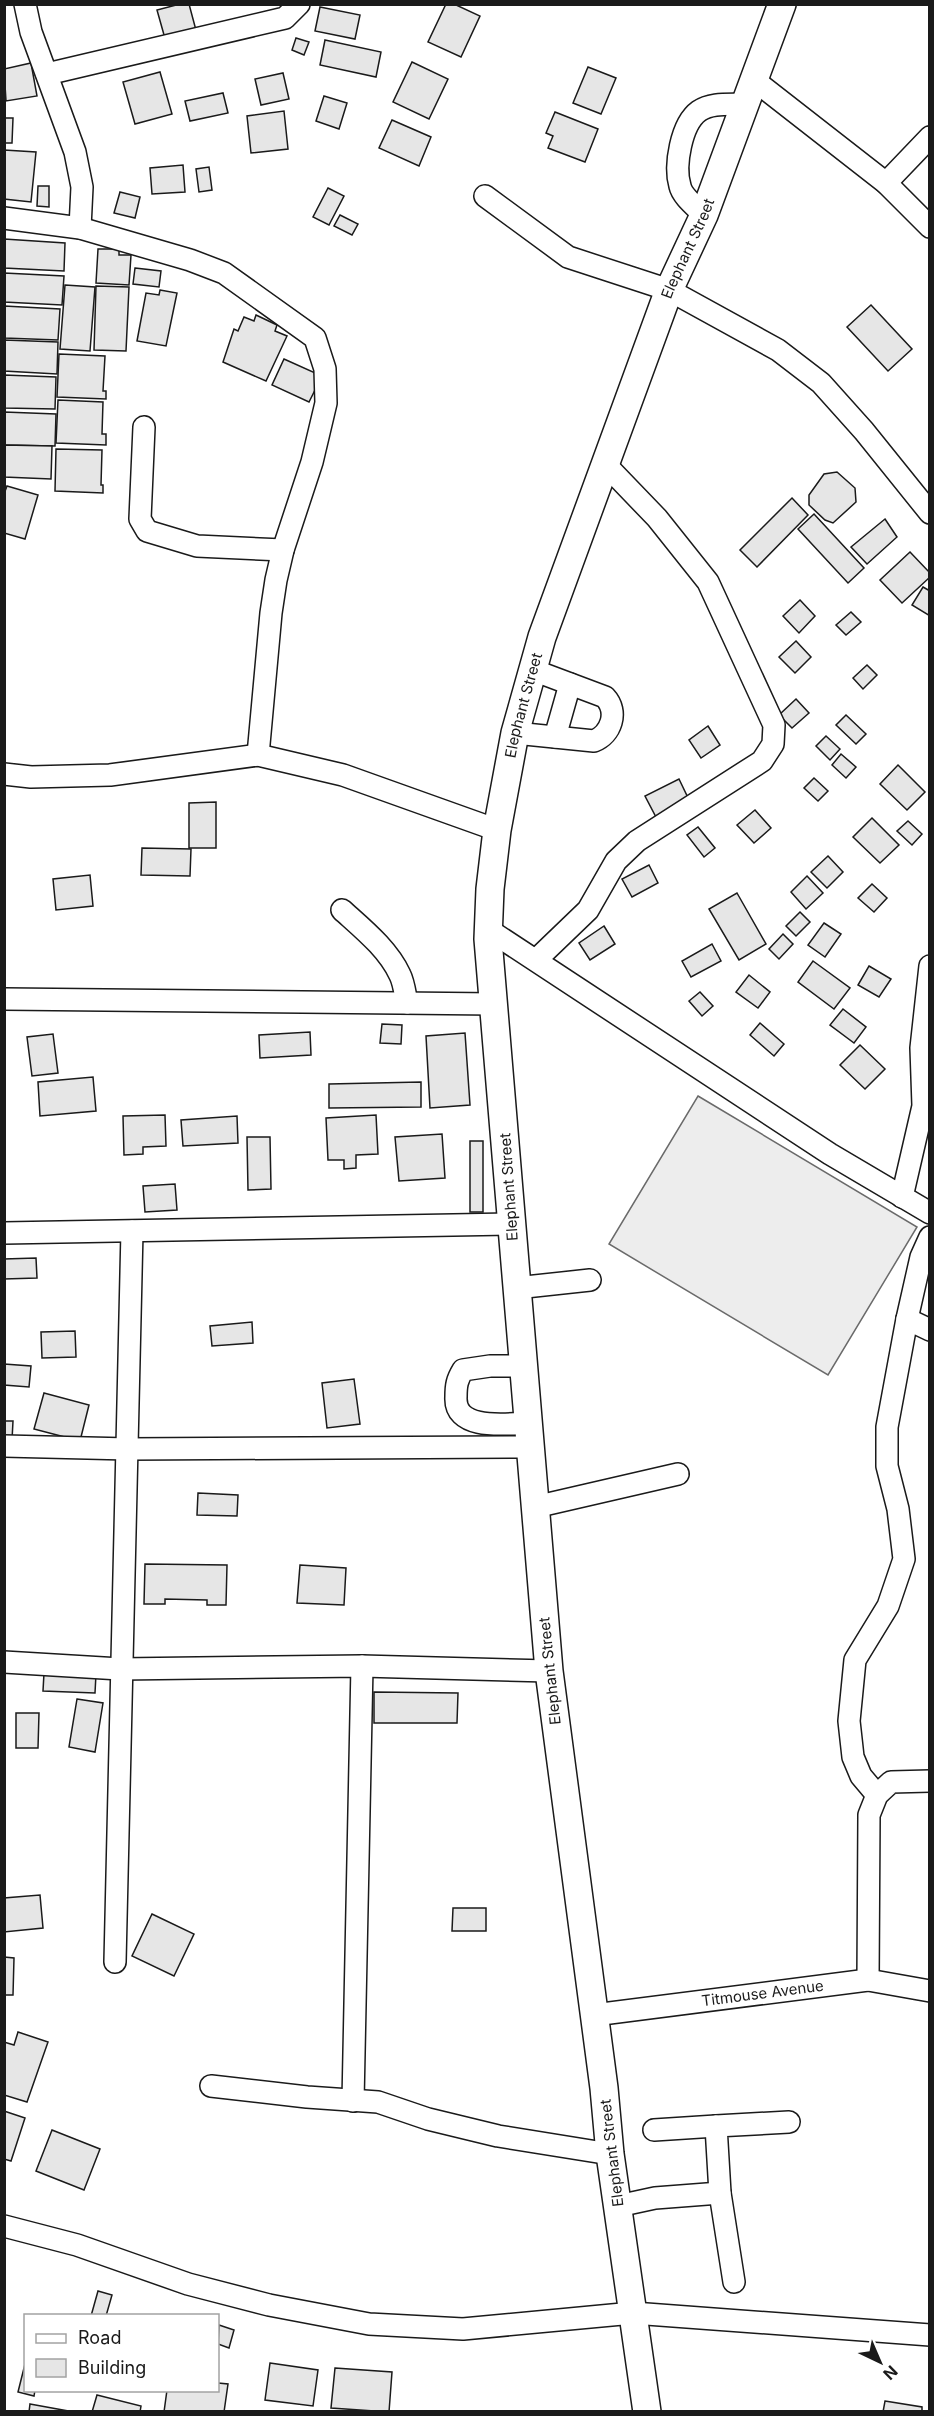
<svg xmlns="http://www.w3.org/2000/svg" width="934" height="2416" font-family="Inter,sans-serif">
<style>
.built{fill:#ededed;stroke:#6a6a6a;stroke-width:1.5}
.building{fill:#e6e6e6;stroke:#1a1a1a;stroke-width:1.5}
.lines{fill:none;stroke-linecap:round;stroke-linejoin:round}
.minor-casing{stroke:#1a1a1a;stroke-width:24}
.major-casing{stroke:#1a1a1a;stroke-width:30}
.minor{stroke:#fff;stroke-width:21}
.major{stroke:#fff;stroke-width:27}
.labels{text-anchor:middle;stroke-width:4.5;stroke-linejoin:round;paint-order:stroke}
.street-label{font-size:15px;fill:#1a1a1a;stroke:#fff}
</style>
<rect width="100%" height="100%" fill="#fff"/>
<path class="built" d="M698,1096L917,1227L828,1375L609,1244Z"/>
<g class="building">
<path d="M180,4H189L197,34L166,42L157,10Z"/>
<path d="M446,4H454L480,16L461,57L428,42Z"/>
<path d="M320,7L360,15L355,39L315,31Z"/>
<path d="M296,38L309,42L304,55L292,50Z"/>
<path d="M325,40L381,52L376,77L320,65Z"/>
<path d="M412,62L448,79L429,119L393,102Z"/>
<path d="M31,63L37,96L6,101L4,69Z"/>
<path d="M588,67L616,78L601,114L573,103Z"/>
<path d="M160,72L172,114L135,124L123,82Z"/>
<path d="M283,73L289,99L261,105L255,79Z"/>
<path d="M223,93L228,113L190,121L185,101Z"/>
<path d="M324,96L347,103L339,129L316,121Z"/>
<path d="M284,111L288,149L251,153L247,116Z"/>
<path d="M555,112L598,129L585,162L548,148L553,136L546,133Z"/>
<path d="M4,118H13L12,143H4Z"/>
<path d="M392,120L431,137L419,166L379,148Z"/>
<path d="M4,150L36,152L31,202L4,199Z"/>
<path d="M183,165L185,192L152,194L150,168Z"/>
<path d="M209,167L212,190L199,192L196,169Z"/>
<path d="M38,186H49V207L37,206Z"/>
<path d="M328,188L344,196L329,225L313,217Z"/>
<path d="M120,192L140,197L135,218L114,213Z"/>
<path d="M340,215L358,224L352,235L334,226Z"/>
<path d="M4,239L65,243L64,271L4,268Z"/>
<path d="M98,249H119V255H131L129,285L96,283Z"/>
<path d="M135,268L161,271L159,287L133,284Z"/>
<path d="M4,273L64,276L62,305L4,302Z"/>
<path d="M65,285L95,287L90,351L60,349Z"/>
<path d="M96,286L129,287L126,351L94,350Z"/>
<path d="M160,290L177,293L166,346L137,341L146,293L159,295Z"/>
<path d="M871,305L912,349L888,371L847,327Z"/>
<path d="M4,306L60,309L58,340L4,338Z"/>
<path d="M256,315L277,325L275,331L287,336L266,381L223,362L234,329L238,331L244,317L254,321Z"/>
<path d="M4,340L58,342L57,374L4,371Z"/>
<path d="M59,354L105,356L103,391H106V399L57,397Z"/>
<path d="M284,359L322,376L309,402L272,385Z"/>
<path d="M4,375L56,377L55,409L4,408Z"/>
<path d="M58,400L103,402L102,434H106V445L56,443Z"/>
<path d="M4,412L56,414L55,446L4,445Z"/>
<path d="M4,445L52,446L51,479L4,477Z"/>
<path d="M56,449L102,450L101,485H103V493L55,491Z"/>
<path d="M837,472L855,488L856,502L833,523L825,520L809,505V495L824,474Z"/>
<path d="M7,486L38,495L25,539L4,533V494Z"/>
<path d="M792,498L808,515L757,567L740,550Z"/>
<path d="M814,514L864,568L848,583L798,529Z"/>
<path d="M885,519L897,537L867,564L851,547Z"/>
<path d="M910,552L930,573V577L902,603L880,580Z"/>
<path d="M923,587L930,591V616L912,605Z"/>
<path d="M800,600L815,616L799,633L783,616Z"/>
<path d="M851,612L861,622L846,635L836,625Z"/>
<path d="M796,641L811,657L795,673L779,657Z"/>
<path d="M867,665L877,675L863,689L853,678Z"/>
<path d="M796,699L809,713L792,728L779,715Z"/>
<path d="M846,715L866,734L856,744L836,725Z"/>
<path d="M708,726L720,745L701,758L689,740Z"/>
<path d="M826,736L840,749L830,760L816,746Z"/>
<path d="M841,754L856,767L846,778L832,765Z"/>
<path d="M898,765L925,792L907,810L880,784Z"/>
<path d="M814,778L828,791L818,801L804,788Z"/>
<path d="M679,779L690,802L657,819L645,796Z"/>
<path d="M216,802V848H189V803Z"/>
<path d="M755,810L771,828L754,843L737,825Z"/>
<path d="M872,818L899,845L880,863L853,837Z"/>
<path d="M908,821L922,834L912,845L897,831Z"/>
<path d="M698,827L715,848L704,857L687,835Z"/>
<path d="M142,848L191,849L190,876L141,875Z"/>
<path d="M828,856L843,872L827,888L811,872Z"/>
<path d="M649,865L658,883L632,897L622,879Z"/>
<path d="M90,875L93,906L56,910L53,879Z"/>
<path d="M807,876L823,893L806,909L791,892Z"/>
<path d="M872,884L887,898L874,912L858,898Z"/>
<path d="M737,893L766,944L739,960L709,909Z"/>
<path d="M800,912L810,922L796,936L786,926Z"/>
<path d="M824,923L841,934L825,957L808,945Z"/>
<path d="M604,926L615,944L590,960L579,943Z"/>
<path d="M783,934L793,944L779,959L769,949Z"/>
<path d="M712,944L721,961L691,977L682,961Z"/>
<path d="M813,961L850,988L834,1009L798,982Z"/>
<path d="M869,966L891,979L879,997L858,985Z"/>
<path d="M749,975L770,992L758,1008L736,992Z"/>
<path d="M700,992L713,1006L702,1016L689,1001Z"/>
<path d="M843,1009L866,1027L854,1043L830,1025Z"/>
<path d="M760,1023L784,1044L774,1056L750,1035Z"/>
<path d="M382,1024L402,1025L401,1044L380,1043Z"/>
<path d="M310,1032L311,1055L260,1058L259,1035Z"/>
<path d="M465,1033L470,1105L430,1108L426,1036Z"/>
<path d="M53,1034L58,1073L32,1076L27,1037Z"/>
<path d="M860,1045L885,1069L865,1089L840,1065Z"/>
<path d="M93,1077L96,1111L40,1116L38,1082Z"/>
<path d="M421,1082V1107L329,1108V1084Z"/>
<path d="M165,1115L166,1146L143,1147V1154L124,1155L123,1116Z"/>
<path d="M376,1115L378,1154L356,1155V1168L344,1169V1160H328L326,1118Z"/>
<path d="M237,1116L238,1143L183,1146L181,1120Z"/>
<path d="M442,1134L445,1178L399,1181L395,1137Z"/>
<path d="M247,1137H270L271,1189L248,1190Z"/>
<rect x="470" y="1141" width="13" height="71"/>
<path d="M175,1184L177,1210L145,1212L143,1186Z"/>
<path d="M36,1258L37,1278L4,1279V1259Z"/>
<path d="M252,1322L253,1343L212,1346L210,1326Z"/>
<path d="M75,1331L76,1357L42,1358L41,1332Z"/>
<path d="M4,1364L31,1366L29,1387L4,1385Z"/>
<path d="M354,1379L360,1424L327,1428L322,1383Z"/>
<path d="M44,1393L89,1405L80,1441L34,1429Z"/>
<path d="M4,1421H13L12,1440H4Z"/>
<path d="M198,1493L238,1495L237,1516L197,1515Z"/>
<path d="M145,1564L227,1565L226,1605H207V1600L165,1599V1604H144Z"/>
<path d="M300,1565L346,1568L344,1605L297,1603Z"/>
<path d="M44,1673L96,1674L95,1693L43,1691Z"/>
<path d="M374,1692L458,1693L457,1723H374Z"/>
<path d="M77,1699L103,1703L95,1752L69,1747Z"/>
<path d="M16,1713H39L38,1748H16Z"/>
<path d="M40,1895L43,1928L4,1932V1898Z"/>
<path d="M453,1908H486V1931H452Z"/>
<path d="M152,1914L194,1934L174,1976L132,1956Z"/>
<path d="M4,1957L14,1958L13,1995H4Z"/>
<path d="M18,2032L48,2042L27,2102L4,2095V2042L14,2045Z"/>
<path d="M4,2111L25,2118L11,2161L4,2159Z"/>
<path d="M52,2130L100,2149L84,2190L36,2171Z"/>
<path d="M98,2291L112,2295L106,2316H91Z"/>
<path d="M219,2325L234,2330L229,2348L218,2344Z"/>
<path d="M270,2363L318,2370L313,2406L265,2400Z"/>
<path d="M25,2364L26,2390H35L34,2396L18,2392Z"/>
<path d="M335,2368L392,2372L389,2412L331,2408Z"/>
<path d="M218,2383L228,2384L224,2412H164L167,2390H218Z"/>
<path d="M97,2395L141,2406L140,2412H92Z"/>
<path d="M885,2401L922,2407V2412H883Z"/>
<path d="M30,2404L74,2412H29Z"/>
</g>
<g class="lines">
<g class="minor-casing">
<g id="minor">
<path d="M25,4L31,32L75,152L82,187L80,228"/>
<path d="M47,74L285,18L299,4"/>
<path d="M754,80L886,183L930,227"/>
<path d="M886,183L930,137"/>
<path d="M485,196L568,257L669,290L778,350L821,383L864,431L930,513"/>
<path d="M704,215C696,207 682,196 680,186C674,166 681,124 699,111C712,102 731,105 745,104"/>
<path d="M4,218L80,228L190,260L224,273L315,338L325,369L326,403L312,462L283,550L276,580L271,613L258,755"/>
<path d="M144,427L140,519L147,531L197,546L283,550"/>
<path d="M515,733L594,741C611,734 619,712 605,697L533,670"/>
<path d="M555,737L570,684"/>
<path d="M4,774L31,777L110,775L258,755L343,775L497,830"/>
<path d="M342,910C363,929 388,949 400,975C404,983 405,994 407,1003"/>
<path d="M489,930L830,1154L930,1213"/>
<path d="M536,960L588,910L616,861L637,841L762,761L773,744L774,725L708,582L657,518L606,465"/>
<path d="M4,999L495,1004"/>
<path d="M902,1197L923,1106L921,1048L930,966"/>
<path d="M4,1233L512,1224"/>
<path d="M516,1288L590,1280"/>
<path d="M907,1319L930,1330"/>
<path d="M523,1366H490L463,1370C457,1380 456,1385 456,1397C454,1431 506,1424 527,1423"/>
<path d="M4,1446L129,1449L529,1447"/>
<path d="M535,1507L678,1474"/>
<path d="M4,1662L120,1669L362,1666L549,1671"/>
<path d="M877,1795L861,1776L853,1757L849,1721L855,1660L888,1606L904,1559L898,1509L887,1466V1427L907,1319L921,1257L930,1237"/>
<path d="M115,1962C119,1718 128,1475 132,1231"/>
<path d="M868,1980L869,1815L877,1795L891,1782L930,1781"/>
<path id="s1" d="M594,2015L868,1980L930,1991"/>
<path d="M211,2086L307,2097L378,2102L428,2119L498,2136L610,2154"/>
<path d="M353,2101L362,1666"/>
<path d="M654,2130L716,2126"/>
<path d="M618,2206L655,2198L720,2193"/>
<path d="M4,2226L77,2245L188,2284L269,2305L369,2324L463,2329L633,2313L930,2335"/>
<path d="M734,2282L720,2193L716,2126L789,2122"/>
</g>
</g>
<g class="major-casing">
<g id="major">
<path id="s2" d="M647,2412L610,2154L604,2088L549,1671L488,939L490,889L497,830L515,733L542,637L669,290L704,215L782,4"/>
</g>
</g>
<use href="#minor" class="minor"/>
<use href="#major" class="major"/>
</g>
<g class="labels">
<g class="street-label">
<text dy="5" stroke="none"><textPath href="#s2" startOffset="2205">Elephant Street</textPath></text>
<text dy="5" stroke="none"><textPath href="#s2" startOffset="1719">Elephant Street</textPath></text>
<text transform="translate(509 1187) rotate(-94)" y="5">Elephant Street</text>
<text transform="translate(550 1671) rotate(-96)" y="5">Elephant Street</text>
<text dy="5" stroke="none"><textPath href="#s1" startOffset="170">Titmouse Avenue</textPath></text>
<text transform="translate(612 2153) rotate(-97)" y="5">Elephant Street</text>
</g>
</g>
<rect width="934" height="2416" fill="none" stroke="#1a1a1a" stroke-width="12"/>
<rect x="24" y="2314" width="195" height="78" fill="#ffffff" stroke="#a3a3a3" stroke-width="1.5"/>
<rect x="36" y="2334" width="30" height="9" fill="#ffffff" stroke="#a3a3a3" stroke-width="1.5"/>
<text x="78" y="2344" font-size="18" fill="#1a1a1a">Road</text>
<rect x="36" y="2359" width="30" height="18" fill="#e6e6e6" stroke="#a3a3a3" stroke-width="1.5"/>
<text x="78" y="2374" font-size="18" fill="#1a1a1a">Building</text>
<g transform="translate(880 2362) rotate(136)" stroke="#ffffff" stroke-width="4.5" paint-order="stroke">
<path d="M0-4.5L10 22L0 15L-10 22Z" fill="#1a1a1a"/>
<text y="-9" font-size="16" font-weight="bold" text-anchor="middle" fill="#1a1a1a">N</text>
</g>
</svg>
